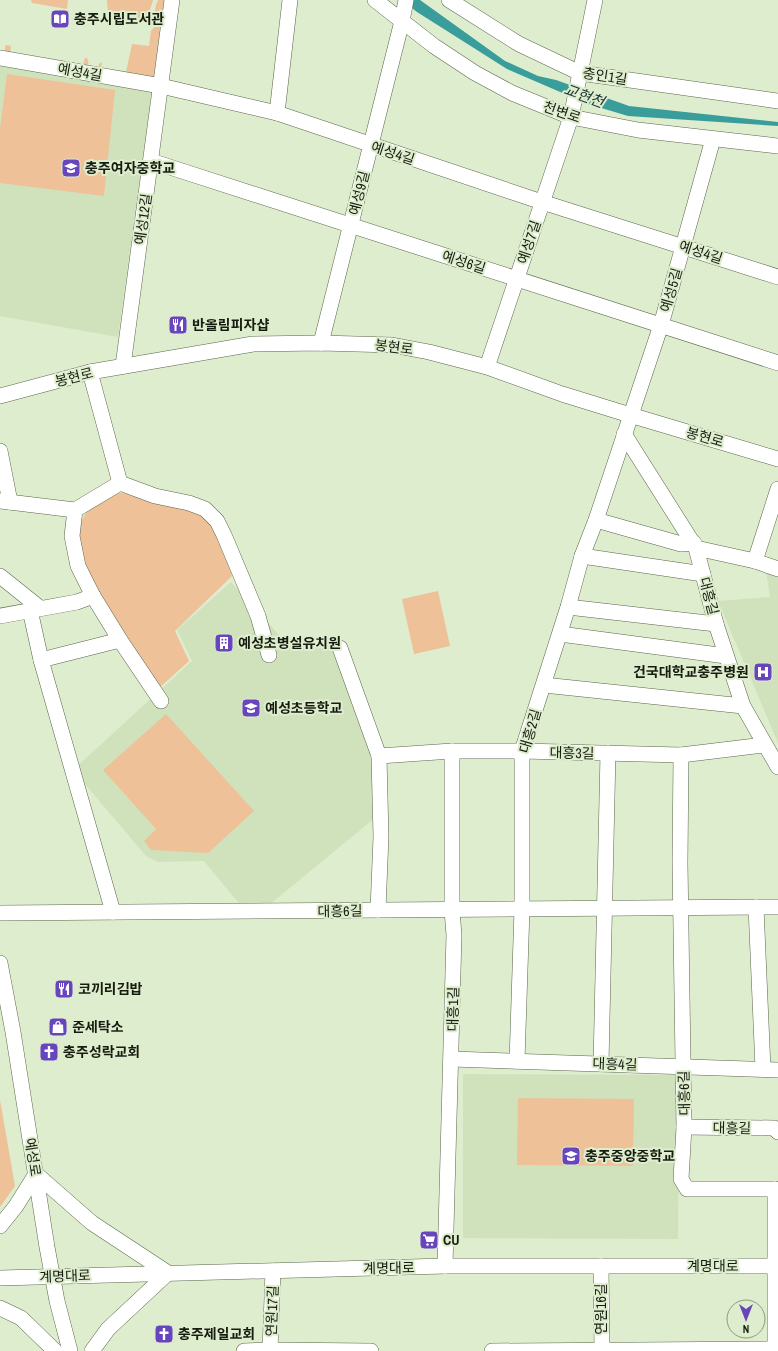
<svg xmlns="http://www.w3.org/2000/svg" width="778" height="1351" font-family="'Archivo Narrow','Noto Sans KR',sans-serif">
<style>
.built{fill:#d0e2bc}
.green{fill:#eec199}
.water{fill:#389d9b}
.lines{fill:none;stroke-linecap:round;stroke-linejoin:round}
.minor-casing{stroke:#5a674b;stroke-width:16}
.minor{stroke:#fff;stroke-width:15}
.labels{text-anchor:middle;stroke-width:4;stroke-linejoin:round;paint-order:stroke}
.poi-label{font-size:14px;font-weight:bold;fill:#171c11;stroke:#deedcd;text-anchor:start}
.street-label{font-size:14px;fill:#171c11;stroke:#deedcd}
.water-label{font-size:15px;font-style:italic;fill:#1c3333;stroke:#deedcd}
</style>
<rect width="100%" height="100%" fill="#deedcd"/>
<g class="built">
<path d="M0,66L152,90L118,337L0,316Z"/>
<path d="M766,570L778,574V743L718,601L770,597Z"/>
<path d="M231,582L290,647L340,648L379,756L381,813L252,919L204,861L158,862L146,856L73,770L192,661L177,630Z"/>
<path d="M463,1074L679,1075L678,1239L463,1238Z"/>
</g>
<g class="green">
<path d="M31,0H68L67,9L32,3Z"/>
<path d="M107,0H153L150,10L152,23L108,16Z"/>
<path d="M158,0H167L157,77L150,81L98,72L99,64L102,62L101,69L126,72L132,44L149,46L151,31L157,24C154,14 154,9 158,0Z"/>
<path d="M7,45L11,46L10,54L82,67L85,58H87C91,64 86,70 79,70L8,58L5,54V46Z"/>
<path d="M7,74L115,90L104,196L0,183V128Z"/>
<path d="M116,492L137,496L201,513L217,530L232,576L175,631L189,661L158,689L88,576L79,548V525L86,513Z"/>
<path d="M438,591L450,646L414,654L402,599Z"/>
<path d="M166,714L254,811L208,853L151,850L144,841L156,829L103,770Z"/>
<path d="M518,1098L634,1099L633,1166L517,1165Z"/>
<path d="M0,1100L15,1186L0,1207Z"/>
</g>
<path class="water" d="M402,0H420L505,61L538,76L556,80L629,106L778,122V126L628,116L588,104L507,69L417,12Z"/>
<g class="lines">
<g class="minor-casing">
<g id="minor">
<path d="M375,0L434,46L475,73L512,93L571,117L638,130L778,146"/>
<path d="M449,0L519,44L580,73L778,101"/>
<path d="M0,58L161,86L277,113L542,202L778,277"/>
<path d="M277,113L290,0"/>
<path d="M151,161L778,363"/>
<path d="M321,343L402,21L406,0"/>
<path d="M123,366L172,0"/>
<path d="M487,367L571,117L595,0"/>
<path d="M90,372L120,483L155,496L189,503L205,509L217,521L224,535L258,616L269,655"/>
<path d="M0,396L90,372L253,344L321,343L392,345L429,352L487,367L562,394L630,415L778,459"/>
<path d="M624,434L696,548L716,624L743,706L778,767"/>
<path d="M0,451L10,502"/>
<path d="M0,501L75,510L120,483"/>
<path d="M75,510L72,536L78,566L93,596L120,640L161,701"/>
<path d="M596,520L681,544L694,543"/>
<path d="M696,548L755,561L778,569"/>
<path d="M582,556L703,574"/>
<path d="M755,561L778,489"/>
<path d="M0,576L40,608"/>
<path d="M568,607L716,624"/>
<path d="M30,610L41,660L113,912"/>
<path d="M0,616L77,602L93,596"/>
<path d="M560,634L726,656"/>
<path d="M340,648L379,756L381,837L378,910"/>
<path d="M41,660L120,640"/>
<path d="M544,685L743,706"/>
<path d="M681,755L680,863L684,1127L681,1179L687,1189H775"/>
<path d="M379,756L452,751H522L681,755L764,745"/>
<path d="M756,907L763,1069"/>
<path d="M0,913L778,907"/>
<path d="M0,963L13,1032L47,1247L57,1301L70,1351"/>
<path d="M452,1059L778,1070"/>
<path d="M517,1061L522,909V751L568,607L582,556L596,520L661,325L713,139"/>
<path d="M601,1064L608,753"/>
<path d="M684,1127L774,1128L778,1132"/>
<path d="M36,1174L92,1223L168,1273"/>
<path d="M775,1189V1349L777,1351"/>
<path d="M0,1226L16,1206L36,1174"/>
<path d="M445,1266L454,935L452,910V751"/>
<path d="M601,1266L602,1351"/>
<path d="M0,1278L445,1266H778"/>
<path d="M0,1308L21,1318L55,1351"/>
<path d="M92,1351L108,1329L168,1273"/>
<path d="M244,1351L270,1350L371,1351"/>
<path d="M270,1351L273,1271"/>
<path d="M492,1351L775,1349"/>
</g>
</g>
<use href="#minor" class="minor"/>
</g>
<defs>
<g id="library-square" transform="scale(1)"><rect x="-9" y="-9" width="18" height="18" rx="4" fill="#6645bd" stroke="#deedcd"/><path d="M-6-4Q-3-5.5-.7-3.5V5Q-3 3-6 4ZM6-4Q3-5.5 .7-3.5V5Q3 3 6 4Z" fill="#fff"/></g>
<g id="school-square" transform="scale(1)"><rect x="-9" y="-9" width="18" height="18" rx="4" fill="#6645bd" stroke="#deedcd"/><path d="M0-5L7-2L0 1L-7-2ZM-4 1L0 2.5L4 1V4Q0 6-4 4Z" fill="#fff"/></g>
<g id="restaurant-square" transform="scale(1)"><rect x="-9" y="-9" width="18" height="18" rx="4" fill="#6645bd" stroke="#deedcd"/><path d="M-5-6h1v4h1v-4h1v4h1v-4h1v5L-1.5 .5V6h-2V.5L-5-1ZM5-6V6H3V1.5H1.5Q1.5-4 5-6Z" fill="#fff"/></g>
<g id="building-square" transform="scale(1)"><rect x="-9" y="-9" width="18" height="18" rx="4" fill="#6645bd" stroke="#deedcd"/><path d="M-4-6H4V6H1V3H-1V6H-4ZM-2.5-4.3h1.7v1.8h-1.7ZM.8-4.3h1.7v1.8H.8ZM-2.5-1h1.7V.8h-1.7ZM.8-1h1.7V.8H.8Z" fill="#fff"/></g>
<g id="hospital-square" transform="scale(1)"><rect x="-9" y="-9" width="18" height="18" rx="4" fill="#6645bd" stroke="#deedcd"/><path d="M-5-5h3v3.5h4V-5h3V5h-3V1.5h-4V5h-3Z" fill="#fff"/></g>
<g id="shop-square" transform="scale(1)"><rect x="-9" y="-9" width="18" height="18" rx="4" fill="#6645bd" stroke="#deedcd"/><path d="M-5-2.5h2.3a2.7 3.5 0 0 1 5.4 0H5L5.5 6h-11ZM-1.5-2.5h3a1.5 2.3 0 0 0-3 0Z" fill="#fff"/></g>
<g id="church-square" transform="scale(1)"><rect x="-9" y="-9" width="18" height="18" rx="4" fill="#6645bd" stroke="#deedcd"/><path d="M-1.2-6h2.4v3.5h3.3v2.4h-3.3V6h-2.4V-.1h-3.3v-2.4h3.3Z" fill="#fff"/></g>
<g id="supermarket-square" transform="scale(1)"><rect x="-9" y="-9" width="18" height="18" rx="4" fill="#6645bd" stroke="#deedcd"/><path d="M-6-5.5h2.5l.6 2H6L4.5 2H-2.5L-4.4-4H-6ZM-1.5 3.2a1.3 1.3 0 1 0 .1 0ZM3 3.2a1.3 1.3 0 1 0 .1 0Z" fill="#fff"/></g>
</defs>
<g fill-rule="evenodd">
<use href="#library-square" x="60" y="19"/>
<use href="#school-square" x="71" y="168"/>
<use href="#restaurant-square" x="178" y="325"/>
<use href="#building-square" x="224" y="643"/>
<use href="#hospital-square" x="763" y="672"/>
<use href="#school-square" x="251" y="708"/>
<use href="#restaurant-square" x="64" y="989"/>
<use href="#shop-square" x="58" y="1027"/>
<use href="#church-square" x="49" y="1052"/>
<use href="#school-square" x="571" y="1156"/>
<use href="#supermarket-square" x="429" y="1240"/>
<use href="#church-square" x="164" y="1334"/>
</g>
<g class="labels">
<g class="poi-label">
<text x="74" y="24">충주시립도서관</text>
<text x="85" y="173">충주여자중학교</text>
<text x="192" y="330">반올림피자샵</text>
<text x="238" y="648">예성초병설유치원</text>
<text x="749" y="677" text-anchor="end">건국대학교충주병원</text>
<text x="265" y="713">예성초등학교</text>
<text x="78" y="994">코끼리김밥</text>
<text x="72" y="1032">준세탁소</text>
<text x="63" y="1057">충주성락교회</text>
<text x="585" y="1161">충주중앙중학교</text>
<text x="443" y="1245">CU</text>
<text x="178" y="1339">충주제일교회</text>
</g>
<g class="street-label">
<text transform="translate(80 72) rotate(10)" y="5">예성4길</text>
<text transform="translate(605 76) rotate(9)" y="5">충인1길</text>
<text transform="translate(562 112) rotate(19)" y="5">천변로</text>
<text transform="translate(393 153) rotate(18)" y="5">예성4길</text>
<text transform="translate(359 193) rotate(-76)" y="5">예성9길</text>
<text transform="translate(143 219) rotate(-82)" y="5">예성12길</text>
<text transform="translate(529 242) rotate(-71)" y="5">예성7길</text>
<text transform="translate(701 252) rotate(18)" y="5">예성4길</text>
<text transform="translate(464 262) rotate(18)" y="5">예성6길</text>
<text transform="translate(671 290) rotate(-74)" y="5">예성5길</text>
<text transform="translate(394 347) rotate(7)" y="5">봉현로</text>
<text transform="translate(74 377) rotate(-14)" y="5">봉현로</text>
<text transform="translate(705 437) rotate(16)" y="5">봉현로</text>
<text transform="translate(709 596) rotate(75)" y="5">대흥길</text>
<text transform="translate(530 731) rotate(-74)" y="5">대흥2길</text>
<text transform="translate(572 753) rotate(1)" y="5">대흥3길</text>
<text transform="translate(340 911) rotate(-1)" y="5">대흥6길</text>
<text transform="translate(453 1009) rotate(-89)" y="5">대흥1길</text>
<text transform="translate(615 1064) rotate(2)" y="5">대흥4길</text>
<text transform="translate(684 1093) rotate(-91)" y="5">대흥6길</text>
<text transform="translate(732 1128) rotate(1)" y="5">대흥길</text>
<text transform="translate(33 1157) rotate(81)" y="5">예성로</text>
<text x="713" y="1271">계명대로</text>
<text transform="translate(389 1268) rotate(-1)" y="5">계명대로</text>
<text transform="translate(65 1276) rotate(-2)" y="5">계명대로</text>
<text transform="translate(601 1309) rotate(-90)" y="5">연원16길</text>
<text transform="translate(272 1311) rotate(-88)" y="5">연원17길</text>
</g>
<g class="water-label">
<text transform="translate(584 96) rotate(20)" y="5">교현천</text>
</g>
</g>
<g transform="translate(746 1319) rotate(180)"><circle r="19" fill="#deedcd" stroke="#8e9982"/>
<path d="M0-3L7 15L0 10L-7 15Z" fill="#6645bd"/>
<text y="-6" font-size="11" font-weight="bold" text-anchor="middle" fill="#171c11">N</text>
</g>
</svg>
